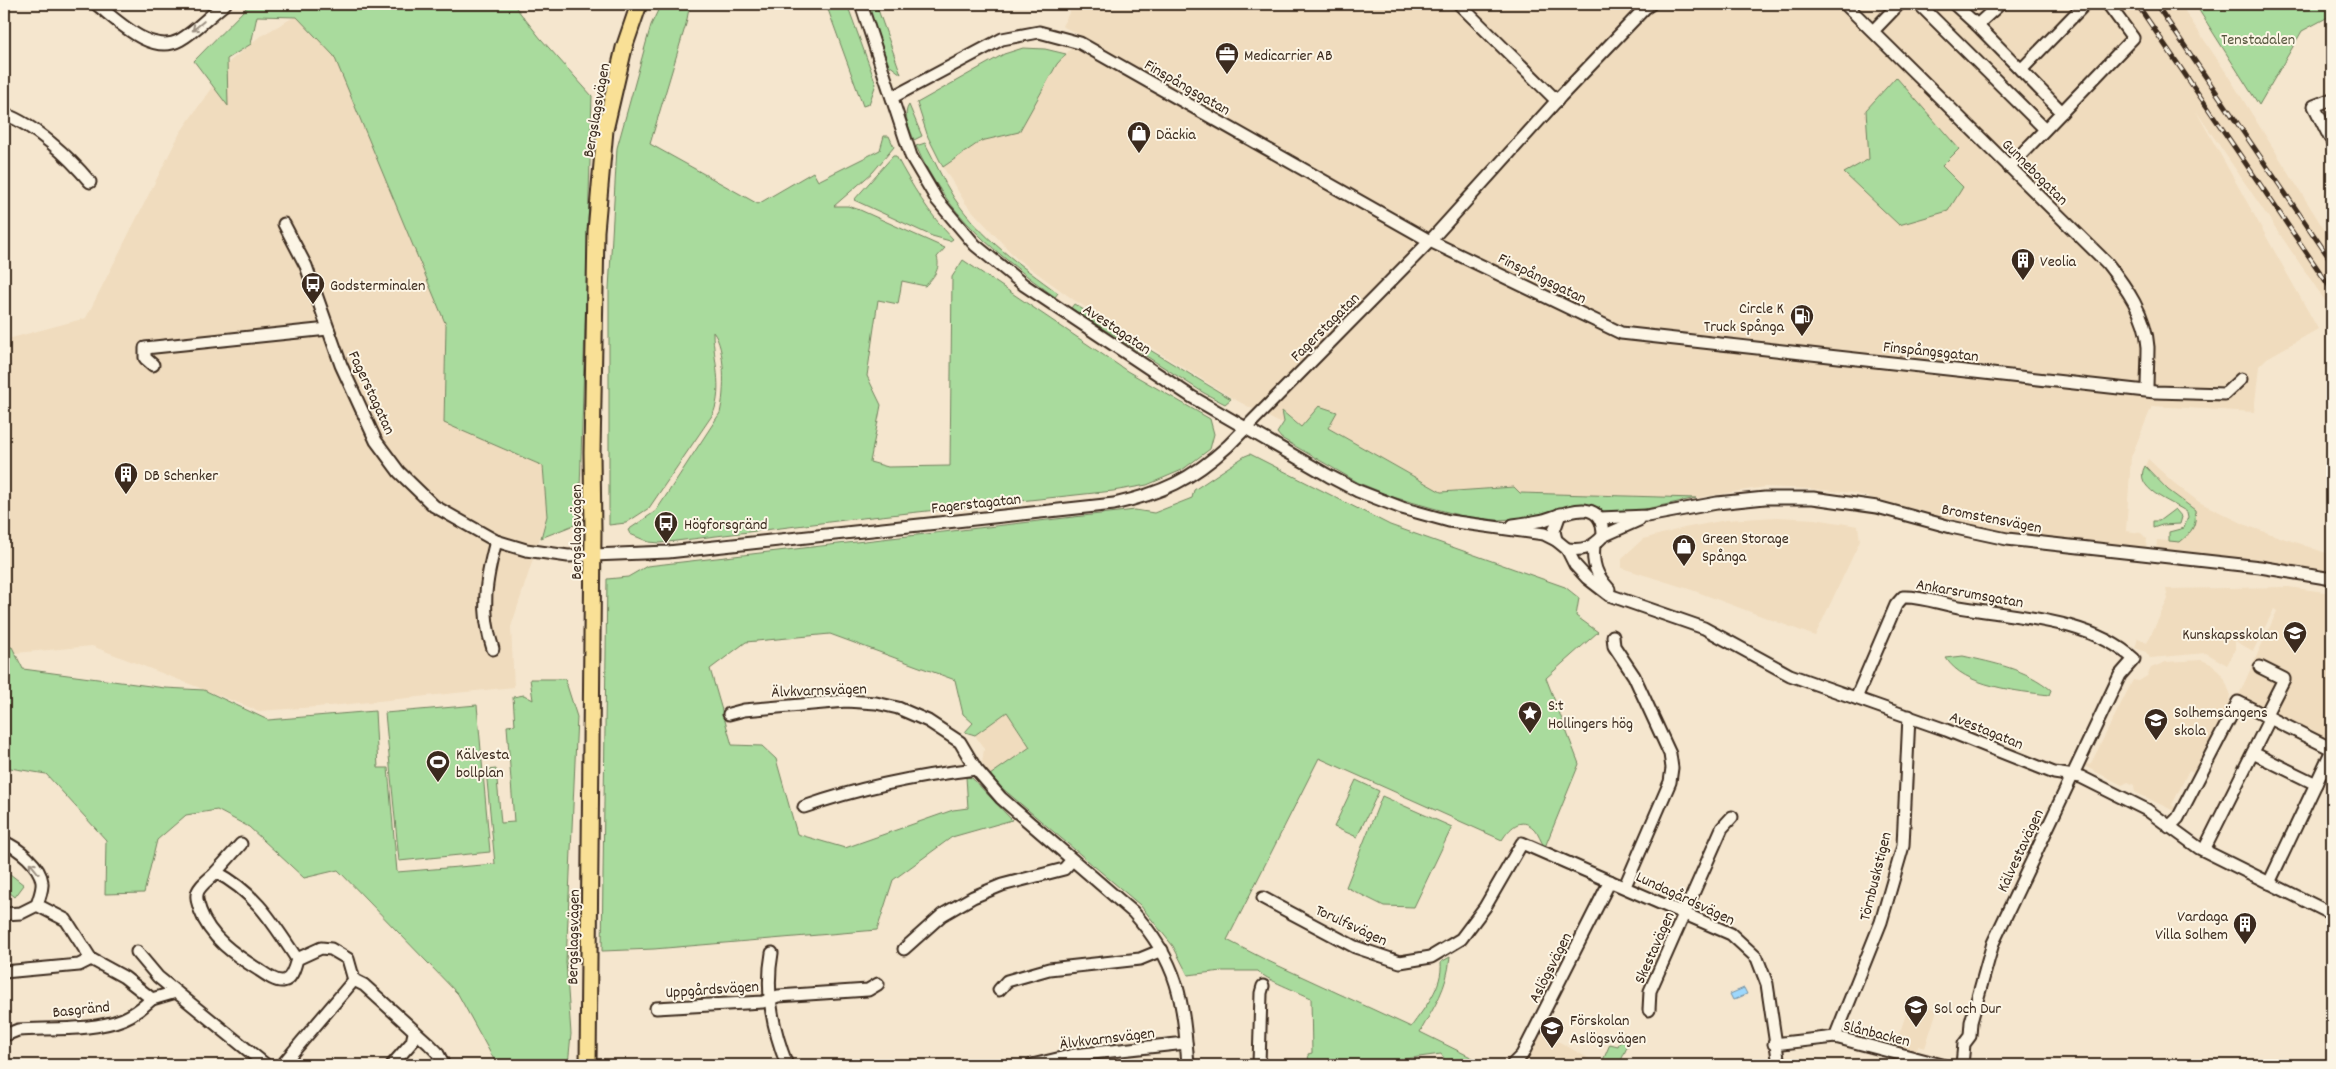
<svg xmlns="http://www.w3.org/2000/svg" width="2336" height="1069" font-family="Dekko,sans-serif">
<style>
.built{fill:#f0dcbe}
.green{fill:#a9db9d;stroke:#72825e}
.water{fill:#9dd8fd;stroke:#7692a4}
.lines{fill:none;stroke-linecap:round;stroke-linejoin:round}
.minor-casing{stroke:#3b2a1e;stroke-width:15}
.major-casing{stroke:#3b2a1e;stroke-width:19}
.minor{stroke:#fcf5e5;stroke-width:11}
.major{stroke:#f9e096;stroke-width:15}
.rail-casing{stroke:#3b2a1e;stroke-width:5}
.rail{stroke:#fcf5e5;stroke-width:3;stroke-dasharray:9;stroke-linecap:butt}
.oneway{stroke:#9c9082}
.labels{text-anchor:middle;stroke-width:4;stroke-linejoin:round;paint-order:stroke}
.park-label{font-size:16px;fill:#56563e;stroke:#fcf5e5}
.poi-label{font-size:16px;fill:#3b2a1e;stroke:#fcf5e5;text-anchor:start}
.street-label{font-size:16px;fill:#3b2a1e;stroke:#fcf5e5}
</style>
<rect width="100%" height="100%" fill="#f5e6ce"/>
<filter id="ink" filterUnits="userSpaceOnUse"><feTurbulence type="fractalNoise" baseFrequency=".02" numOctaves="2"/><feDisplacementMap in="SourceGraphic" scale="10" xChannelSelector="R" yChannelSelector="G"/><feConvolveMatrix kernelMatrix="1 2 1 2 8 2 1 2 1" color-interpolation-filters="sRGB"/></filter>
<g filter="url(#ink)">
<g class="built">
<path d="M1074,4H2180L2225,71L2332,242V322L2328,305L2196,111L2318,329L2267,358L2259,366L2254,412L2152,406L2131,457L2126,531L2141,533L2147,539L2146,549L2020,535L1973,526L1853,493L1812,489L1765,487L1696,498L1520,493L1514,487L1441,492L1328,428L1336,412L1302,427L1283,411L1284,422H1278L1234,399L1074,300L1016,258L966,204L943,167L981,141L1019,131L1057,64L1082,36L1062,26Z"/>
<path d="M301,13L338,55L446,325L444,422L543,466L547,516L511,627L514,687L330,706L259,711L92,646L4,654V340L86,318L180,133L230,61L259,37Z"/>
<path d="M2148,459L2174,483L2199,502L2248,526L2332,555V572L2156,551L2157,540L2180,542L2195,510L2168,490L2145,466Z"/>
<path d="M1777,517L1815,519L1858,526L1860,541L1815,636L1692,590L1622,568V558L1643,539L1684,528L1726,520Z"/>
<path d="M2288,587L2332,593V728L2325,741L2238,697L2277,611L2274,609L2253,651L2235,641V650L2227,665L2206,653L2150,658L2146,652L2135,648L2138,638L2147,643L2168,599L2166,589Z"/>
<path d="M2202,660L2213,665L2224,678L2230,693L2229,702L2196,773L2189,770L2172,805L2177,809L2172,810L2135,792L2134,785L2128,782L2122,785L2084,766V763L2090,765L2133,680L2139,681L2147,676L2151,668L2166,662Z"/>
<path d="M1007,712L1030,747L990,775L982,763L984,749L975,735Z"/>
<path d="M1910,1002L1937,1010L1925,1048L1918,1046L1915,1053L1895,1047Z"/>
<path d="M1542,1032L1600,1065H1525Z"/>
</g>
<g class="green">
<path d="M250,4H513L541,39L592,96L579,523L541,538L547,516L543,466L444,423L446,325L334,56L297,17L257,16L251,44L227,59L228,106L194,61Z"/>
<path d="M661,4H690L686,24L650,144L758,204L813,172L818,181L880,150L884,136H889L894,147L873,172L834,206H848L860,210L945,248L937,257C941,269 933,278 925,286L902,281L898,304L878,300L867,376L881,405L870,462L888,467L950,466L952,277L963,260L1127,371L1210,419L1214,434L1210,449L1182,470L1147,485L1113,491L853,519L660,543L649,542L630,534L628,530L656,511L720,413C725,393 726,347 713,332C713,360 724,387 713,414L649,508L626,523L609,525V289L617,148L651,25Z"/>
<path d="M826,4H847L876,84L869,104L863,106Z"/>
<path d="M866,4H876L901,74L889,65Z"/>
<path d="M2195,4H2332V15L2302,31L2259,105Z"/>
<path d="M1023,48L1045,49L1066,54L1057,64L1019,132L981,141L943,167L928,137L917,103L1004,54Z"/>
<path d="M1896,77L1959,149L1942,166L1963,187L1948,211L1899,225L1844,173L1869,159L1866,110Z"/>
<path d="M909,105L922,136L914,140C910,129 902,115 909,105Z"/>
<path d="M925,143C935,161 943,181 954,198C981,238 1020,265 1058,293L1055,297C997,254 946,215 916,146Z"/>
<path d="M893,156H896C912,186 929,214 953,239L950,241L932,236L854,200Z"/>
<path d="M1074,304L1231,399L1225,404L1204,393L1071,308Z"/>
<path d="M1319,406L1337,412L1328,428L1441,492L1514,487L1520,493L1696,498L1614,516L1587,504H1576L1530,518L1497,520L1462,516L1393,497L1359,483L1281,438L1277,433L1284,422L1282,411L1301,427Z"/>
<path d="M1250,454L1390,525L1565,587L1579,598L1576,616L1598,632L1546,678L1579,764L1545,847C1540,841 1539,834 1534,829C1521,815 1509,829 1502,840L1319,758L1227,940L1266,960L1411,1027C1425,1007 1443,987 1441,962L1450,957C1447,989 1435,1005 1420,1032L1487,1065H1449L1441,1054L1390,1061L1385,1064L1309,1065L1308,1054L1312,1053L1311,998C1297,991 1266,980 1258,971H1222L1188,975L1173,946L1140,905L1002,788L990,775L1030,747L1007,712L975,735L965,732L973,723L963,714L955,680L830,634L746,642L710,669L732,745L762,746L776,759L797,834L845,848L953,810L968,808L966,777L972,778L1012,820L952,837L893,880L877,930L654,949L602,951L607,579L628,577L647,566L1135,510L1154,513L1192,498L1194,490L1245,456Z"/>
<path d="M2145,466L2168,490L2195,510C2197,525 2192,532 2180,542L2169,541V532L2184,528L2188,517L2187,512C2171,501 2132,489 2145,466Z"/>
<path d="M2175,509L2182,517L2180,524L2162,525L2153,528V521H2159Z"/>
<path d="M12,647L23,669L165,688L204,690L268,720L375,711L378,768H388L397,872L495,864L486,770L496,769L501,823L514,822L507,726L515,725L513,697L524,695L533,700L530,679H565L577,717L566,962L571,1034L568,1065H497L458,994L338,870L304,878L249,827L217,810L186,815L157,840L144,893L105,894L106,840L46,774L4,767V648Z"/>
<path d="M1963,656C1994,663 2026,669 2051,690L2049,695C2018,691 1964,687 1946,658Z"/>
<path d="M477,705L490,852L399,861L385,713Z"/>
<path d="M1356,780L1379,791L1357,837L1334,827Z"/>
<path d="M1382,796L1452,827L1414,907L1384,906L1346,887Z"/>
<path d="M5,870L24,885L15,897L4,888Z"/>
<path d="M1624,1033L1632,1036L1619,1065H1601L1610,1044L1618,1046Z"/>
</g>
<path class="water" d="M1744,988L1747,994L1733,1000L1730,994Z"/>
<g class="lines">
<g class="minor-casing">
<g id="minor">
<path d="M96,4C117,20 151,56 180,40C196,31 210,15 225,4"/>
<path d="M861,4L911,156L937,200L975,245L1024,285L1192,397L1329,476L1358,491L1402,508L1449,521L1544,534L1556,540L1567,549L1575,565L1587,578L1609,595L1704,628L1790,675L1946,730L2054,773L2081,777L2147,810L2199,848L2332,914"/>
<path d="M1459,4L1557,101"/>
<path d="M1845,4L2107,263C2126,287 2146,315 2148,347C2148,361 2147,376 2147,390"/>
<path d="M1919,4L2045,129"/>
<path d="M1954,4L1977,25L2000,4"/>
<path d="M1977,25L2062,112L2133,38L2108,4"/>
<path d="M1873,31L1899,4"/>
<path d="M2021,70L2085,4"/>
<path d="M893,97L1002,39L1039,32L1080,43L1430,241L1621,333L2155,392L2225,394L2241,379"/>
<path d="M4,114C35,125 69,157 90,182"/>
<path d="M2330,138L2314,106L2332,99"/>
<path d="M2009,167L2062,112"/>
<path d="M284,224L306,266L341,365L376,441L399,472L434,506L496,541L526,550L568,556L668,552L1114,504C1162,493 1191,480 1228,446L1430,241L1561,96L1645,8L1651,4"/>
<path d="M153,365L145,358V348L328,329"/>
<path d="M1600,518L1647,516L1717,503L1765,498H1813L1877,507L1951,527L2007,539L2260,567L2332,579"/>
<path d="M1513,525C1523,524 1533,522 1544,520C1566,513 1603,495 1603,536C1592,548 1583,551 1567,549"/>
<path d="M1603,536L1639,520"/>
<path d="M1556,540L1554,531L1560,514"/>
<path d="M1594,545C1592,564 1596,575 1609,589"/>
<path d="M1613,636L1614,646L1634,676L1670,754L1672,768L1670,782L1625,886"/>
<path d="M493,649C480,611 486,579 496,541"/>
<path d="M2260,667L2284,679L2265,716"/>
<path d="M1856,698L1896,605L1903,597C1921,596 1941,604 1959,607C2016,617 2090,619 2134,659L2120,675L1993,943L1971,1022L1970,1036L1964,1044L1962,1065"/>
<path d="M729,714L744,710L846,701L876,703L898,708L928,721L960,742L976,769L1001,798L1133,912C1179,963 1183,1000 1188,1065"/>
<path d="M2253,753L2316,784"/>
<path d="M804,807C861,787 915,776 976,769"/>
<path d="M2169,827L2178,818L2238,702L2332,749"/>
<path d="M4,842C18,848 40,865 42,882C43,889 39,898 37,905"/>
<path d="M2204,850L2270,718"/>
<path d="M216,872L241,844"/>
<path d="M2269,883L2332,750"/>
<path d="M1263,898L1355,947L1400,962L1431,957L1461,939L1485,907L1522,843L1731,934L1757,958L1767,984L1779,1065"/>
<path d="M4,914L21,913L37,905L66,920L91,959L124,977L152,999L176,992"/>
<path d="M904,949L942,915L973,897L1002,885L1064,869L1072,860"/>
<path d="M137,952L158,977L266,1065"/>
<path d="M772,953C765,991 773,1030 787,1065"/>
<path d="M297,959C295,966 292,980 283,981C275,982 265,974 259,970C235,955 210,938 200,910C199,906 196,900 197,895C197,887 211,878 216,872C256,893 273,923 297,959L321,948L331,949L348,959L354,980L364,985L429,1044L437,1052L444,1065"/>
<path d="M4,972L79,965L91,959"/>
<path d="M999,990L1007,981L1049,969L1140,959L1162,950"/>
<path d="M656,1008L763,1002L778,996L868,990L878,984"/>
<path d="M1649,1010L1650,991L1722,828L1732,817"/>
<path d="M8,1034L18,1030C50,1028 94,1031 123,1019C135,1014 143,1007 152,999"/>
<path d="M1835,1037L1881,922L1903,846L1909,716"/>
<path d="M1774,1044L1835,1037L1942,1065"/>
<path d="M282,1065L354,980"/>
<path d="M392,1065L412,1042L414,1033"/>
<path d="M1032,1065L1074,1055L1186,1043"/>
<path d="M1259,1065L1261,993L1263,986"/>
<path d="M1512,1065L1522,1055L1610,881"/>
</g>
</g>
<g class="major-casing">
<path id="major" d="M588,1065L593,531L592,453L596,231L605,130L624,48L639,4"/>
</g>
<use href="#minor" class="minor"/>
<use href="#major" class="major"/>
<g class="rail-casing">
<g id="rail">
<path d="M2137,4L2332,290"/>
<path d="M2156,4L2332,262"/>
</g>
</g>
<use href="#rail" class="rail"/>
</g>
<defs><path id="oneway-shaft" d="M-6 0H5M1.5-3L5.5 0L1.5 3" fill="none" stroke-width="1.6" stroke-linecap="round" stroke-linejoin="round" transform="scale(1.25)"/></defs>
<g class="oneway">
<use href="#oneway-shaft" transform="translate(198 26) rotate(140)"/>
<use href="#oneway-shaft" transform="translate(34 868) rotate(-129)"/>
</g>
</g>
<defs>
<g id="office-pin" transform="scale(1.25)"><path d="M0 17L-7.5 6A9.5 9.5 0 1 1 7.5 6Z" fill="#3b2a1e" stroke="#fcf5e5"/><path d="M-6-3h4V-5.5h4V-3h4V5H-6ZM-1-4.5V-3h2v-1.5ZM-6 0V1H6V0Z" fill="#fff"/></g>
<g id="shop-pin" transform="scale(1.25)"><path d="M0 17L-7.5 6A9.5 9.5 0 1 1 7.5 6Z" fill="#3b2a1e" stroke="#fcf5e5"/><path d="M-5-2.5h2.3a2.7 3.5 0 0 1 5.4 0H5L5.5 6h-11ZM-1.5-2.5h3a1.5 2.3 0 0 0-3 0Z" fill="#fff"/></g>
<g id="building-pin" transform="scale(1.25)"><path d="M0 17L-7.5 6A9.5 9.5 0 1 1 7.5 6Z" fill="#3b2a1e" stroke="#fcf5e5"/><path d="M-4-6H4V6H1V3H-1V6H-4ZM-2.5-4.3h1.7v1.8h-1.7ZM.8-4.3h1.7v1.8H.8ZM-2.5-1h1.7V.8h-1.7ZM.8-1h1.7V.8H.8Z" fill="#fff"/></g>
<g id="bus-pin" transform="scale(1.25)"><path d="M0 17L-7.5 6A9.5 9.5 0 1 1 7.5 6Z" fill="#3b2a1e" stroke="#fcf5e5"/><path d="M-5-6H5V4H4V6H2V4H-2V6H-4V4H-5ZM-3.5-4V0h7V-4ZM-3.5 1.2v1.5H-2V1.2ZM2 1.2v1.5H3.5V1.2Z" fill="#fff"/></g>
<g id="fuel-pin" transform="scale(1.25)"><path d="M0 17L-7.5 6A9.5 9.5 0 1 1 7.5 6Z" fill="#3b2a1e" stroke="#fcf5e5"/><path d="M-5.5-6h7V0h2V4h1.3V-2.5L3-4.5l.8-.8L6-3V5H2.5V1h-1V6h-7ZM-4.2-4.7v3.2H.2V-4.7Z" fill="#fff"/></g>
<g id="school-pin" transform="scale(1.25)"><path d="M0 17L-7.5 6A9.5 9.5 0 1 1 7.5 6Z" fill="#3b2a1e" stroke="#fcf5e5"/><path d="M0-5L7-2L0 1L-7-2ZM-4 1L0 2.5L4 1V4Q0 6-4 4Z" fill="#fff"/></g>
<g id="sight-pin" transform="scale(1.25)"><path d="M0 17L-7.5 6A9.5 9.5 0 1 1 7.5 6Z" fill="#3b2a1e" stroke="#fcf5e5"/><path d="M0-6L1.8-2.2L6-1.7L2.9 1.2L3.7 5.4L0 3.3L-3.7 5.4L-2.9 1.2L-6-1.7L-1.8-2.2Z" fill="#fff"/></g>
<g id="stadium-pin" transform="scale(1.25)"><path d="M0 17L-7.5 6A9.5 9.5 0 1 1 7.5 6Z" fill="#3b2a1e" stroke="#fcf5e5"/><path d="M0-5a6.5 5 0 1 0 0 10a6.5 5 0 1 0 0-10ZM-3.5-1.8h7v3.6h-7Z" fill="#fff"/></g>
</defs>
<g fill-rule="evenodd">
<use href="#office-pin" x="1227" y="54"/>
<use href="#shop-pin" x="1139" y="133"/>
<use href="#building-pin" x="2023" y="260"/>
<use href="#bus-pin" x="313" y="284"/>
<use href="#fuel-pin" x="1802" y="316"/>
<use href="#building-pin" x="126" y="474"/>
<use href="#bus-pin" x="666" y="523"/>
<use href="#shop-pin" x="1684" y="546"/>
<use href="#school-pin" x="2295" y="633"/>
<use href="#sight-pin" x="1530" y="713"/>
<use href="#school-pin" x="2156" y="720"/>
<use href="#stadium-pin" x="438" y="762"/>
<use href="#building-pin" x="2245" y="924"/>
<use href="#school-pin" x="1916" y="1007"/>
<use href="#school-pin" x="1552" y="1028"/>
</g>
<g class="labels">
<g class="park-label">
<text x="2258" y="44">Tenstadalen</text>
</g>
<g class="poi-label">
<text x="1244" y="60">Medicarrier AB</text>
<text x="1156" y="139">Däckia</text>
<text x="2040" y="266">Veolia</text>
<text x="330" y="290">Godsterminalen</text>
<text x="1784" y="313" text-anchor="end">Circle K<tspan x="1784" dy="18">Truck Spånga</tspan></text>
<text x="144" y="480">DB Schenker</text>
<text x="684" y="529">Högforsgränd</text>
<text x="1702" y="543">Green Storage<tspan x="1702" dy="18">Spånga</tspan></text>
<text x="2278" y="639" text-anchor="end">Kunskapsskolan</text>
<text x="1548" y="710">S:t<tspan x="1548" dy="18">Hollingers hög</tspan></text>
<text x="2174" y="717">Solhemsängens<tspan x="2174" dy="18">skola</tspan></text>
<text x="456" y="759">Kälvesta<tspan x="456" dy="18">bollplan</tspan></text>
<text x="2228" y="921" text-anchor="end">Vardaga<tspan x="2228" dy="18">Villa Solhem</tspan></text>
<text x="1934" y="1013">Sol och Dur</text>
<text x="1570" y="1025">Förskolan<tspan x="1570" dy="18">Aslögsvägen</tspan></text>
</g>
<g class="street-label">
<text transform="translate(1188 86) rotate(30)" y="6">Finspångsgatan</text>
<text transform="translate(595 110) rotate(-80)" y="6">Bergslagsvägen</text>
<text transform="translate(2036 171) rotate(45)" y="6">Gunnebogatan</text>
<text transform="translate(1543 277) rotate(26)" y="6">Finspångsgatan</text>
<text transform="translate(1324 326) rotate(-45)" y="6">Fagerstagatan</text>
<text transform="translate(1118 328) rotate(34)" y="6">Avestagatan</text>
<text transform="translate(1931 350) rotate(6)" y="6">Finspångsgatan</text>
<text transform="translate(373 392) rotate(65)" y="6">Fagerstagatan</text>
<text transform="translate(976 502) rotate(-6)" y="6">Fagerstagatan</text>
<text transform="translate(1992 517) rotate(11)" y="6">Bromstensvägen</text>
<text transform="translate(575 532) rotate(-90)" y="6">Bergslagsvägen</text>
<text transform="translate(1970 592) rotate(10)" y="6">Ankarsrumsgatan</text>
<text transform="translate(819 689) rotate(-2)" y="6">Älvkvarnsvägen</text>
<text transform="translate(1987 729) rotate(22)" y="6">Avestagatan</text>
<text transform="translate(2019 850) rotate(-65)" y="6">Kälvestavägen</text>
<text transform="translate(1874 876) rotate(-76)" y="6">Törnbuskstigen</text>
<text transform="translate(1686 897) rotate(25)" y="6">Lundagårdsvägen</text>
<text transform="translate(1352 924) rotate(25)" y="6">Torulfsvägen</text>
<text transform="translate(572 937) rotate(-89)" y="6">Bergslagsvägen</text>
<text transform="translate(1653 947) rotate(-66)" y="6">Skestavägen</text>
<text transform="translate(1549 967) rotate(-63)" y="6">Aslögsvägen</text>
<text transform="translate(712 988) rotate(-4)" y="6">Uppgårdsvägen</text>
<text transform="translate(81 1008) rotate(-6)" y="6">Basgränd</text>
<text transform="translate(1877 1032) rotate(14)" y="6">Slånbacken</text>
<text transform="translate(1107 1037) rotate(-7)" y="6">Älvkvarnsvägen</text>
</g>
</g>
<rect width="2336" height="1069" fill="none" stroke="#fcf5e5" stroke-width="20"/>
<rect x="10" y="10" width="2316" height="1049" fill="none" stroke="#3b2a1e" stroke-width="2" filter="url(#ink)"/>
</svg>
